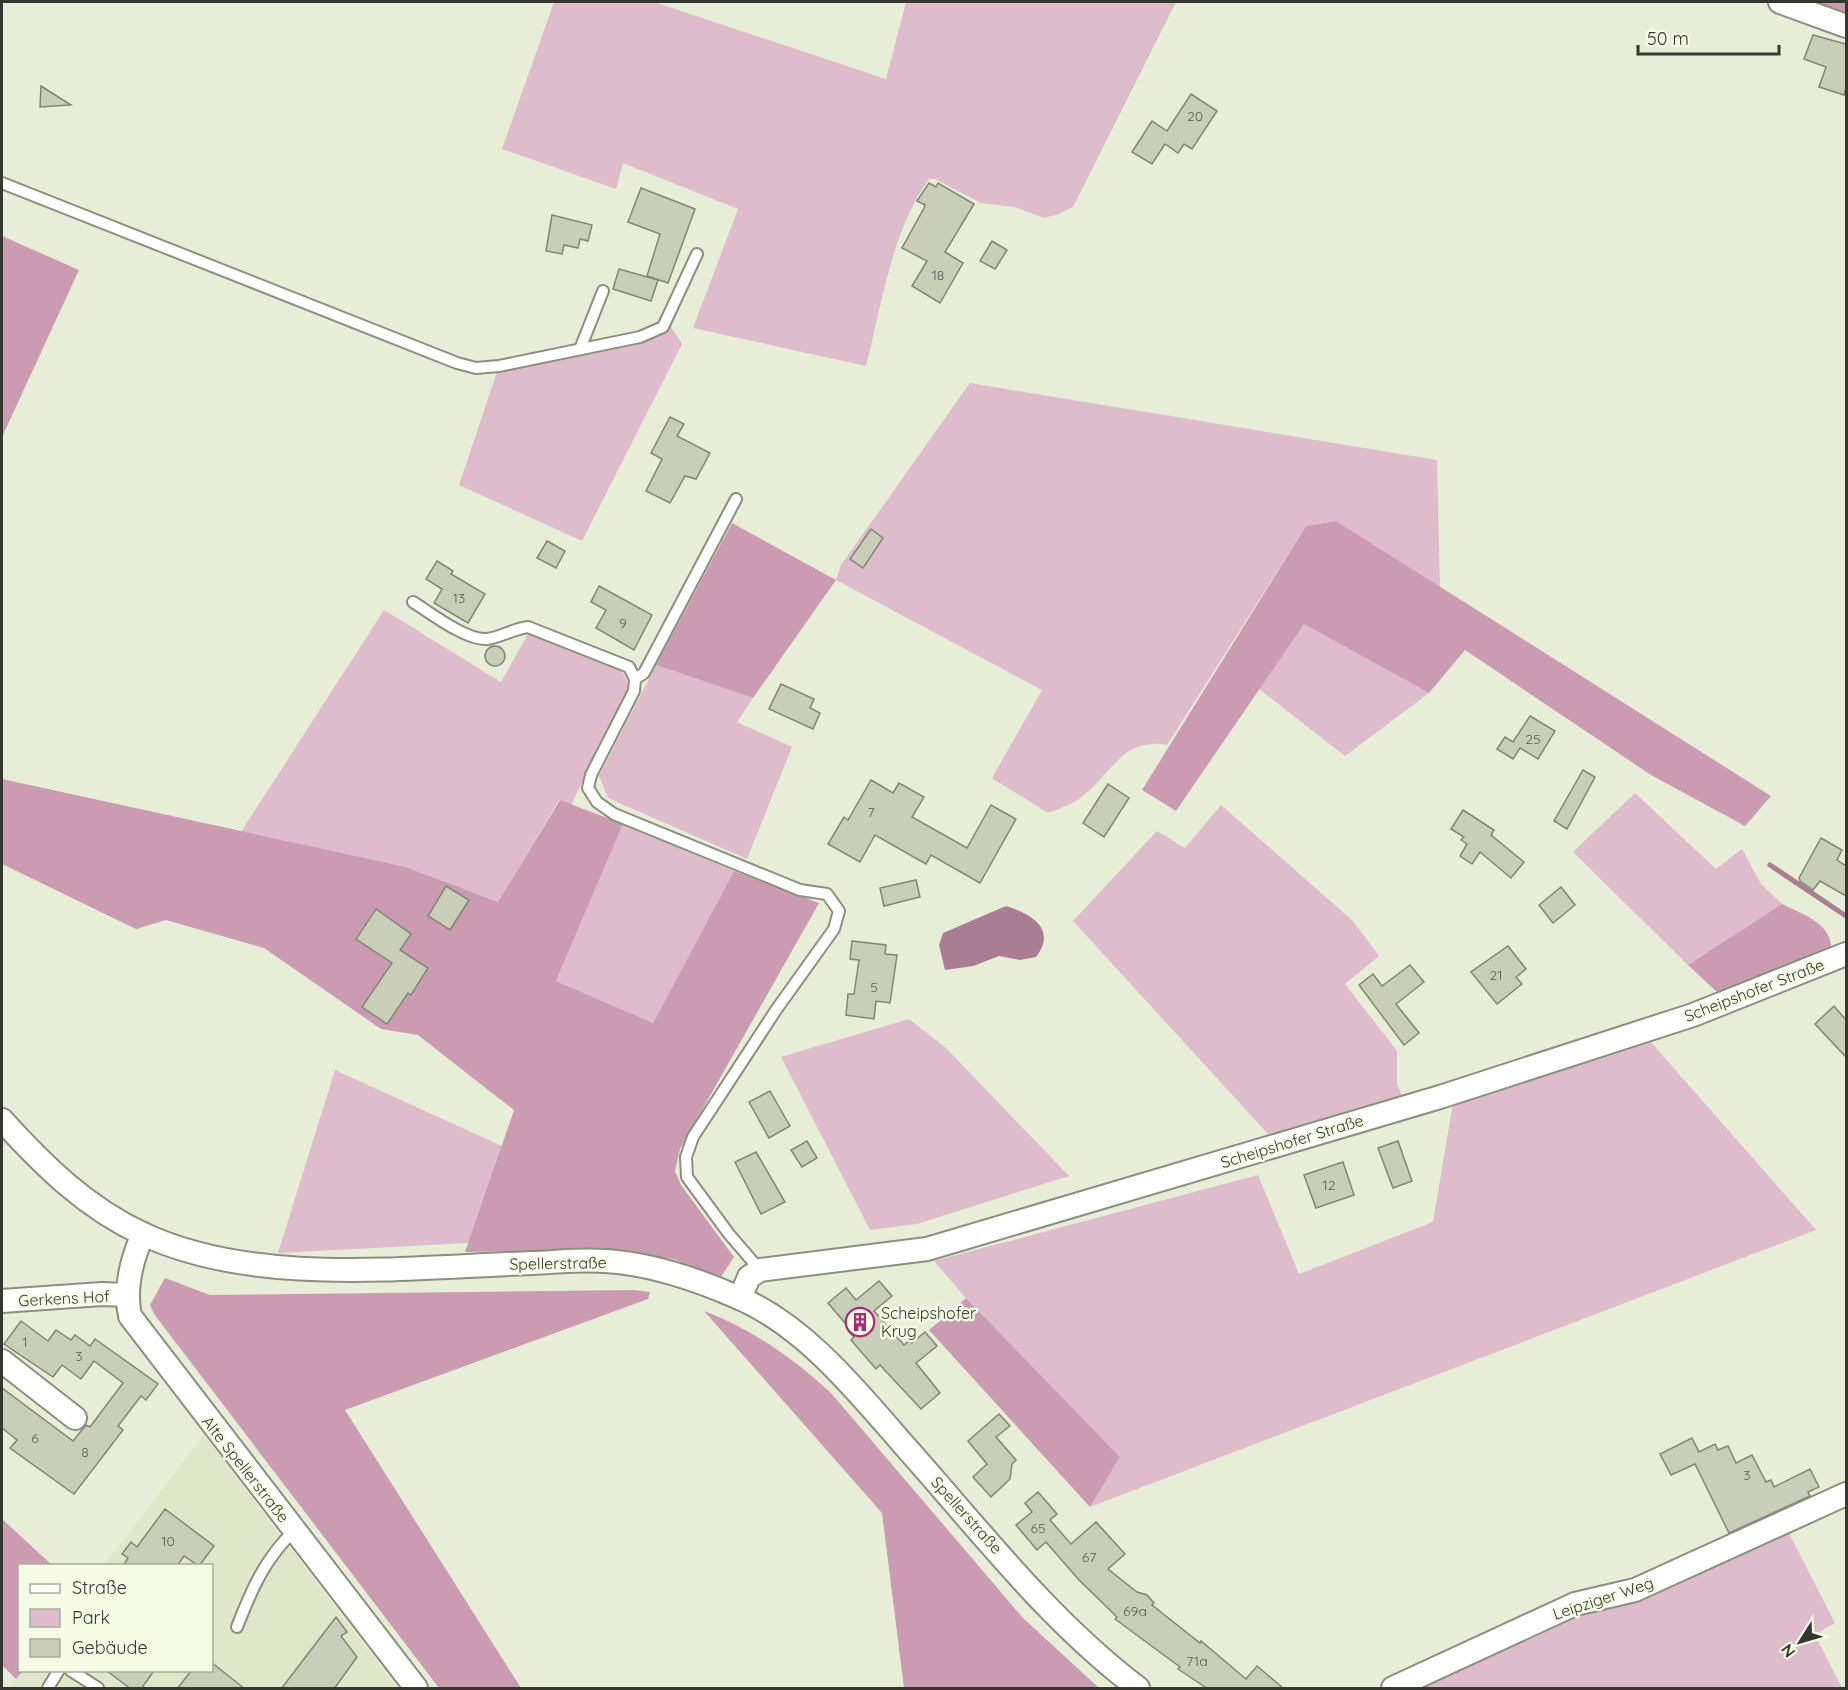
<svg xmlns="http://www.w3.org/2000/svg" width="1848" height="1690" font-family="Quicksand,sans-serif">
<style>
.built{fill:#dfe6c9}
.green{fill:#dfbccb}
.forest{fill:#cb9cb1}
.water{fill:#aa7e92}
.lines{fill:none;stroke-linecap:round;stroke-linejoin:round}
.stream{stroke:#aa7e92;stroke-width:5}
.building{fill:#c8ceb8;stroke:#818673;stroke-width:1.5}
.lane-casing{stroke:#8a907c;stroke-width:14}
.street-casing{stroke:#8a907c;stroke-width:26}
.lane{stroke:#fff;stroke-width:10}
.street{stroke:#fff;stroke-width:22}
.labels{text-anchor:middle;stroke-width:5;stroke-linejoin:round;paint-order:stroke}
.number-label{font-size:14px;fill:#5a5e51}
.street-label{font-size:16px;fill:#36382f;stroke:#f5fbe5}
.poi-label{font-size:16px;fill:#36382f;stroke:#f5fbe5;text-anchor:start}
</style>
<rect width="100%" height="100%" fill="#e8edd8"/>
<path class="built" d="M204,1435L397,1688H9L23,1671L212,1670V1566L104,1565Z"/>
<g class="green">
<path d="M554,2H654L886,79L906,2H1176L1073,207L1059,214L1044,218L1015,207L981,203L935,179H929C891,232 882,304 866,366L693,328L738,209L623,163L616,189L502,149Z"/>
<path d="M671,327L682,344L582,541L459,485L497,372L656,338Z"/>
<path d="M970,383L1437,460L1440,587L1336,521L1306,526L1167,745C1122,736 1110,777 1079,799C1070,805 1058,809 1048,813L992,778L1042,690L836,580L841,565Z"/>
<path d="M384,610L501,682L528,634L618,667C625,675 630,682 626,693L571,805L559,800L498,902L406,867L241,832Z"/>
<path d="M1304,624L1429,693L1345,756L1259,689Z"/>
<path d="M656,665L753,698L737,722L792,747L747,859L608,798L599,776Z"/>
<path d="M1635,793L1716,869L1742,849L1761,884L1782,904L1688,965L1573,852Z"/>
<path d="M1221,805L1353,921L1379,956L1345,984L1397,1051V1084L1402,1095L1268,1134L1073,921L1157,831L1185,848Z"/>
<path d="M623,824L734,871L653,1023L556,981Z"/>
<path d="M909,1019L946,1048L1069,1176L917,1224L870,1230L781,1057Z"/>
<path d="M1649,1040L1816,1230L1090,1507L1120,1457L966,1298L934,1261L1258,1175L1299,1274L1433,1222L1454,1097Z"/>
<path d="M335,1070L502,1146L469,1243L278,1253Z"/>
<path d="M1787,1529L1835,1623L1815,1635L1842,1688H1413L1577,1611Z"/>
</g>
<g class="forest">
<path d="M1808,2H1846V15Z"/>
<path d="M2,236L79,270L2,437Z"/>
<path d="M1336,521L1771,796L1745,826L1651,775L1465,650L1429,693L1304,624L1176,811L1142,790L1306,526Z"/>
<path d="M732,523L836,580L753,698L656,665Z"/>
<path d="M2,779L406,867L498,902L560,800L623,824L556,981L653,1023L734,871L819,903L680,1149L675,1171L681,1185L734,1257L721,1277L673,1259L608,1250L465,1252L514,1110L418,1035L381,1029L264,948L166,920L136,929L2,864Z"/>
<path d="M1782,904C1802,914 1832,923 1831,949L1718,993L1688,965Z"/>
<path d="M165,1278L210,1295L633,1290L650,1292L648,1299L345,1410L521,1688H439L154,1314L150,1305Z"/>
<path d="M966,1298L1120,1457L1090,1507L929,1330Z"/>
<path d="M704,1311C752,1329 793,1358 831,1393L1023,1618L1099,1688H904L882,1513Z"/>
<path d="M2,1519L52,1565L20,1566V1670L23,1671L16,1679L2,1665Z"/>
</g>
<path class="water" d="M1006,906C1030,913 1058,929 1036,957L1020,960L999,956L973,966L945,970L939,945L943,933Z"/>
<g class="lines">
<path class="stream" d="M1770,865L1846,916"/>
</g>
<g class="building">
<path d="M1813,35L1846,44V87L1844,95L1819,87L1826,67L1804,59Z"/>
<path d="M41,86L71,105L40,107Z"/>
<path d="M1191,94L1217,111L1192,149L1184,144L1178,153L1165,144L1152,164L1132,152L1152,121L1167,131Z"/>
<path d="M929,183L936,187L938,183L974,204L945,252L963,263L940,303L912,286L927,261L902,248L924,208L925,205L917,201Z"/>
<path d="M641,188L695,209L668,283L647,276L660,234L628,222Z"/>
<path d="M552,215L592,225L588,241L580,239L578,248L564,245L562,254L546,251Z"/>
<path d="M992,241L1007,250L995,269L980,261Z"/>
<path d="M619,269L658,280L651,301L613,289Z"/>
<path d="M670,417L684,424L677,436L710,453L696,479L685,476L670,503L646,491L662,459L651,453Z"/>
<path d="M871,529L883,538L863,568L850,559Z"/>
<path d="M547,541L565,551L556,568L537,558Z"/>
<path d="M437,561L453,571L451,574L485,594L468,623L434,603L442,589L426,579Z"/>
<path d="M599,586L652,615L634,650L596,628L606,610L591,602Z"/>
<circle cx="495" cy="656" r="10"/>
<path d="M781,684L814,699L810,708L820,713L813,729L769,709Z"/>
<path d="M1530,716L1555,731L1538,759L1520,748L1513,759L1497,749L1505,737L1513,742Z"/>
<path d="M1583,770L1595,777L1567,829L1554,821Z"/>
<path d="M871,780L893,793L899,783L924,797L912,817L967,848L991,805L1016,819L980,883L931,855L926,864L875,835L860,862L828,844L844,817L848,820Z"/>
<path d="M1108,784L1129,798L1104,837L1083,823Z"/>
<path d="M1463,810L1494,830L1491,835L1524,862L1511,878L1480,852L1472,864L1460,856L1467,844L1461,840L1464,837L1451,829Z"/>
<path d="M1821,838L1842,850L1837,860L1846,866V896L1820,881L1813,890L1800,881L1799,878Z"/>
<path d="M916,880L920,897L884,906L880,888Z"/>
<path d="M446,886L469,900L450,930L428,916Z"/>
<path d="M1561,887L1575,905L1553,923L1539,905Z"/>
<path d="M376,909L411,934L400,950L428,968L411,995L408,993L387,1024L362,1007L392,963L356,939Z"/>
<path d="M852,941L886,945L885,954L897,955L890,1003L876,1001L874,1019L846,1015L848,994H854L859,960L850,959Z"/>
<path d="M1508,946L1526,969L1516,977L1522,984L1497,1004L1471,972Z"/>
<path d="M1410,965L1424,982L1396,1004L1419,1033L1404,1045L1359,985L1373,974L1382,986Z"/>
<path d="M1834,1006L1846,1020V1057L1815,1024Z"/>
<path d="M770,1091L790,1126L769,1138L749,1102Z"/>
<path d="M807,1141L817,1158L802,1167L791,1150Z"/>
<path d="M1398,1141L1412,1181L1393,1188L1378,1148Z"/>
<path d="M756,1152L785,1202L761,1214L735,1162Z"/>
<path d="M1343,1162L1354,1195L1316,1208L1304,1175Z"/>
<path d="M879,1281L892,1296L874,1311L904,1345L910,1340L912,1343L925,1332L937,1346L916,1363L940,1393L921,1409L880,1365L876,1369L851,1340L854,1337L849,1332L851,1330L828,1303L846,1288L856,1300Z"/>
<path d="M21,1321L48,1341L56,1330L71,1340L75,1335L90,1346L95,1339L158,1384L146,1400L141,1396L118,1426L123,1430L74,1494L10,1448L17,1440L2,1428V1388L73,1441L86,1425L90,1427L123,1383L94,1361L81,1379L62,1365L53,1377L4,1344Z"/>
<path d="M999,1414L1010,1426L996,1437L1016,1460L1012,1464L1010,1479L991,1497L973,1477L987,1464L968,1441Z"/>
<path d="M1692,1438L1699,1452L1715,1444L1718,1450L1728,1446L1736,1463L1752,1455L1766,1482L1771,1480L1774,1487L1810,1469L1819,1487L1808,1492L1810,1496L1729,1533L1695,1464L1671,1475L1660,1454Z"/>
<path d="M1038,1492L1057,1514L1050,1520L1071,1544L1096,1522L1125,1554L1108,1569L1137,1592L1147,1595L1154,1603L1152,1605L1200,1643L1201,1641L1246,1679L1257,1666L1284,1689H1208L1178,1669L1180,1667L1115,1619L1117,1617L1079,1580L1046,1542L1037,1550L1016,1525L1032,1512L1025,1503Z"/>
<path d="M165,1509L214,1546L199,1566L184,1556L177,1566H123L128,1558L122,1554L131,1542L137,1547Z"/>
<path d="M336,1617L347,1632L341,1636L357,1657L334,1689H281Z"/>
<path d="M212,1663L245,1689H177L191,1671H212Z"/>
<path d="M107,1671H154L141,1689H131Z"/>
</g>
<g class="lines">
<g class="lane-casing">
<g id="lane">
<path d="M2,183L457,363L476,368L499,366L640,337L663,327L697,254"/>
<path d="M580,349L603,291"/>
<path d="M413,602C432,614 467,641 487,639C501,637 513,629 528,627L629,667L635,679L634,691L591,775L588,788L597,802L614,814L800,890L827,894L839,911L834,929L776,1010L693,1137L686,1157L687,1177L729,1234L760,1270"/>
<path d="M635,679L644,673L736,499"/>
<path d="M237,1627C251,1591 265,1558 294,1531"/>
<path d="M70,1670L98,1688"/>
<path d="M48,1688L59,1670"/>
</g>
</g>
<g class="street-casing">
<g id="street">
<path d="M1780,2L1846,26"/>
<path d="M2,1120C43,1165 86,1208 143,1234C256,1287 409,1267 532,1263C556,1262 582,1259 606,1261C651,1264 696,1279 737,1297C804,1325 856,1390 903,1444C978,1528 1048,1620 1138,1688"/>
<path d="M143,1234C131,1261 124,1288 130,1316L416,1688"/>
<path d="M740,1298L749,1277L760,1270L927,1249L1440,1097L1693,1015L1846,954"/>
<path d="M2,1301L102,1294L126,1295"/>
<path d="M2,1361L75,1418"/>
<path d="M1393,1688L1575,1604L1635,1590L1846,1494"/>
</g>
</g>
<use href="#lane" class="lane"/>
<use href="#street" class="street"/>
</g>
<defs>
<g id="building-ring" transform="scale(1.5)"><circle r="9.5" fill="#f5fbe5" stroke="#ad2b75" stroke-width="1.5"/><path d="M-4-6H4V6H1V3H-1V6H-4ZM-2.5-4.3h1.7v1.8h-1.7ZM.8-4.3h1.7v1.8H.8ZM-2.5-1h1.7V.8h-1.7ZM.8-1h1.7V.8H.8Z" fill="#ad2b75"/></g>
</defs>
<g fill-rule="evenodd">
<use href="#building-ring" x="860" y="1322"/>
</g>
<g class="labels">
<g class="number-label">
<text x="1195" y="121">20</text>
<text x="938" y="280">18</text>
<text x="459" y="603">13</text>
<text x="623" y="628">9</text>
<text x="1533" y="744">25</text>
<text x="871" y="817">7</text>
<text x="1496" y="980">21</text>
<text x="874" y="992">5</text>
<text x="1329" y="1190">12</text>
<text x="25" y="1347">1</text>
<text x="79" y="1361">3</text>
<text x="35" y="1443">6</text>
<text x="85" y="1457">8</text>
<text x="1747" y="1480">3</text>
<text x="1038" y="1533">65</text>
<text x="168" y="1546">10</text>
<text x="1089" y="1562">67</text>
<text x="1135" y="1616">69a</text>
<text x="1197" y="1666">71a</text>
</g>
<g class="street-label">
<text transform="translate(1754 990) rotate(-21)" y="6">Scheipshofer Straße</text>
<text transform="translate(1292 1141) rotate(-17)" y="6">Scheipshofer Straße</text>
<text transform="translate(558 1263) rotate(-1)" y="6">Spellerstraße</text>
<text transform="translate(64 1298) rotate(-3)" y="6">Gerkens Hof</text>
<text transform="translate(246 1469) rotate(52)" y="6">Alte Spellerstraße</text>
<text transform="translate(967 1515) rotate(48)" y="6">Spellerstraße</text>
<text transform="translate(1603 1598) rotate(-18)" y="6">Leipziger Weg</text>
</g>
<g class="poi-label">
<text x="881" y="1319">Scheipshofer<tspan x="881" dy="18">Krug</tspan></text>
</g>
</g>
<rect width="1848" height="1690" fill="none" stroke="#36382f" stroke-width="6"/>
<rect x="18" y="1564" width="195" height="108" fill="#f5fbe5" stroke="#a9ad9c" stroke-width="1.5"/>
<rect x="30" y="1584" width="30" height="9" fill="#ffffff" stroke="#a9ad9c" stroke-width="1.5"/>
<text x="72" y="1594" font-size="18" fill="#36382f">Straße</text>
<rect x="30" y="1609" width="30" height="18" fill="#dfbccb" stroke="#a9ad9c" stroke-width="1.5"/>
<text x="72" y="1624" font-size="18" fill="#36382f">Park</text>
<rect x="30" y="1639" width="30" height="18" fill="#c8ceb8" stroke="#a9ad9c" stroke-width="1.5"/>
<text x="72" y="1654" font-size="18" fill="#36382f">Gebäude</text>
<g transform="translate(1800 1642) rotate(233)" stroke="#f5fbe5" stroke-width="4.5" paint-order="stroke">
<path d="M0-4.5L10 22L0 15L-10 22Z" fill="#36382f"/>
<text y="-9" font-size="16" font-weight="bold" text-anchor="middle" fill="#36382f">N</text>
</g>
<path d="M1638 45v9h141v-9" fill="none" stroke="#36382f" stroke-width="3"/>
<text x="1647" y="45" font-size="18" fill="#36382f" stroke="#f5fbe5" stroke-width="4.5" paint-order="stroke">50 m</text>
</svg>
